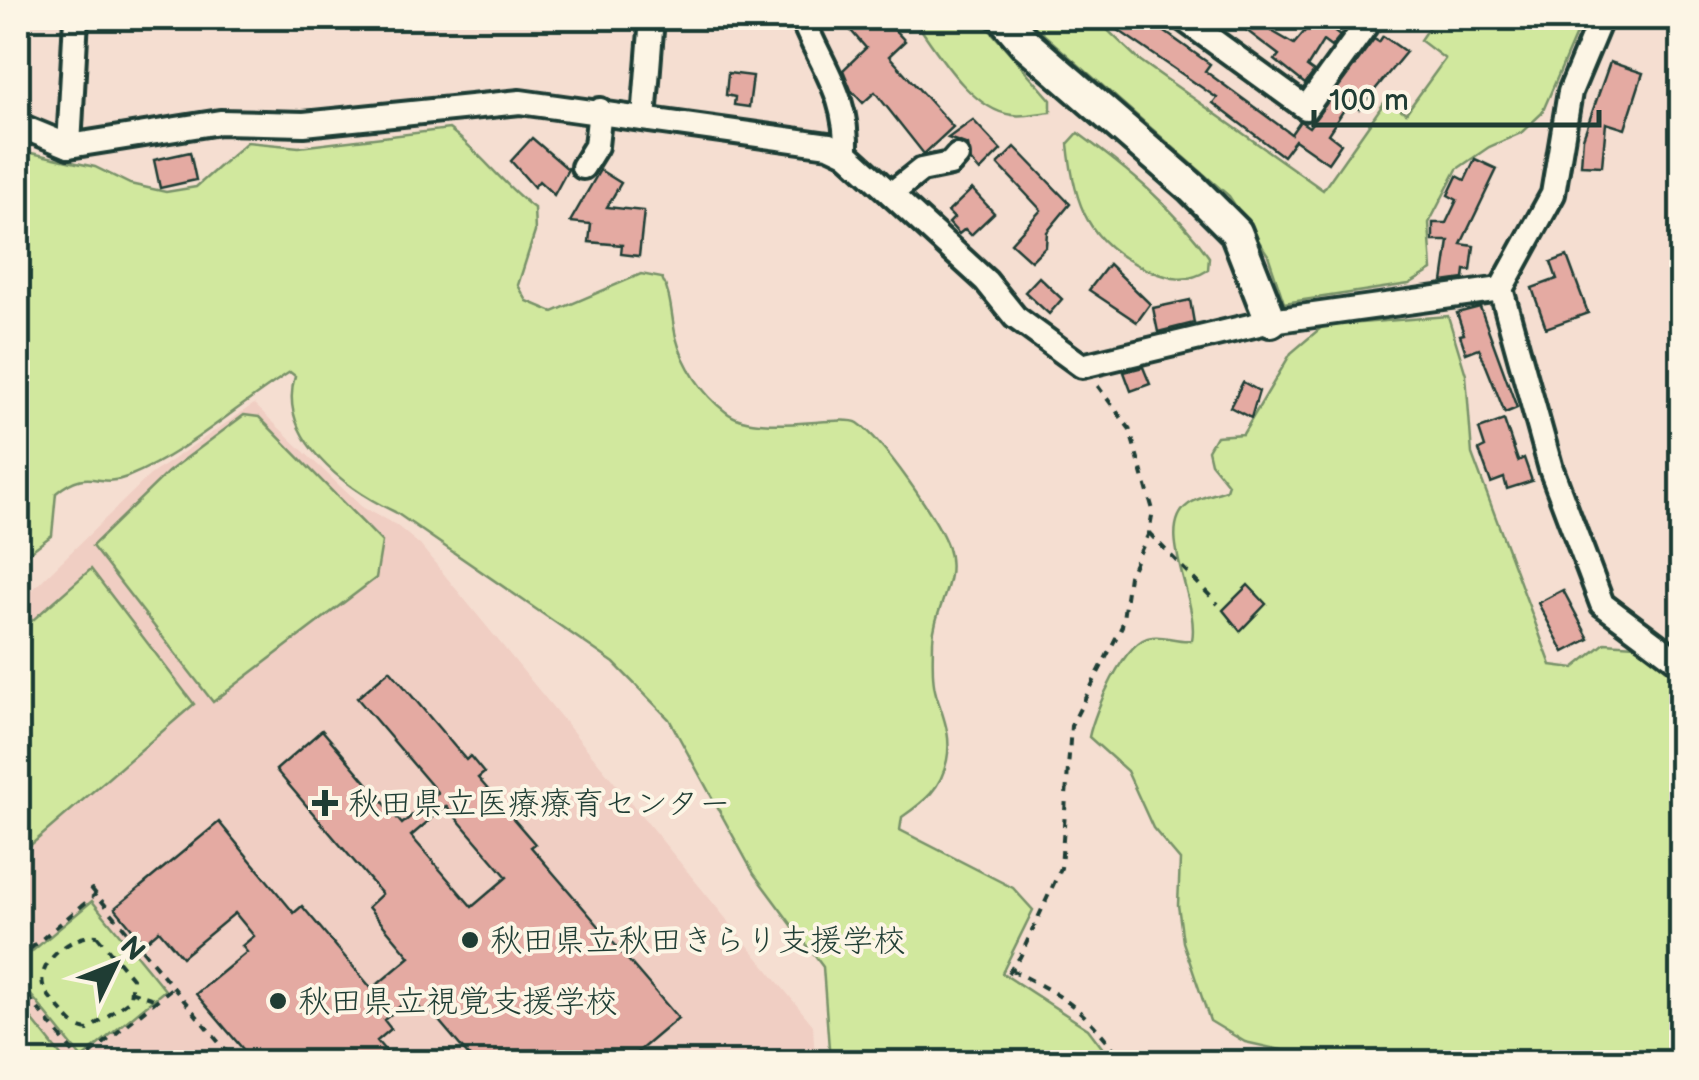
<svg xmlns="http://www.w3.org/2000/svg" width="1699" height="1080" font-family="'Balsamiq Sans','Klee One',sans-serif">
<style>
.built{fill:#f0cec3}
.green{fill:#d1e89e;stroke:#789269;stroke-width:2.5}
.building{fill:#e4aaa2;stroke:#1f3d34;stroke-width:2.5;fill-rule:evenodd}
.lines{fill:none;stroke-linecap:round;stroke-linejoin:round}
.street-casing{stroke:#1f3d34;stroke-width:30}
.secondary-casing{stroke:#1f3d34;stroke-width:38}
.path{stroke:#1f3d34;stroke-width:4;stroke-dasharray:8 8;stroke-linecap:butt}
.street{stroke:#fcf5e5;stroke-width:22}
.secondary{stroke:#fcf5e5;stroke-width:30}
.poi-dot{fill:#1f3d34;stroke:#fcf5e5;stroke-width:4}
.labels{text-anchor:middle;stroke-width:8;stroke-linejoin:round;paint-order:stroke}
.poi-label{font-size:32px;fill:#1f3d34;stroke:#fcf5e5;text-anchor:start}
</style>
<rect width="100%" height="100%" fill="#f5ded1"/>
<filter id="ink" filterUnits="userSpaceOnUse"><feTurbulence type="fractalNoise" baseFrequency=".01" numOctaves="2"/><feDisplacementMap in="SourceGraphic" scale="20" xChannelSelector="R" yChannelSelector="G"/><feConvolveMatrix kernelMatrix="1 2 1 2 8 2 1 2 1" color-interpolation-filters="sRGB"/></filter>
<g filter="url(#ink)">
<path class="built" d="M254,404L362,507L396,525L420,545L813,1025L815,1062H66L18,1002V604L150,475Z"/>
<g class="green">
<path d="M913,18H979L1051,100V112C1039,113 1024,117 1012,115C970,110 935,48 913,18Z"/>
<path d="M1025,18H1095L1138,59L1323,190L1386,100L1406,113L1445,59L1420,40L1435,18H1583L1542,113L1521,133L1489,147L1457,169L1429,223L1432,270L1409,284L1284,303L1268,255L1229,196Z"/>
<path d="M449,129C480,152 502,184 534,208L535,232L518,285L527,301L553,312L641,274L662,278C672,297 671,317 676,337C683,365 703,395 726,412C756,437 843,413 858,423C883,440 937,518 947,545C960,582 934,606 933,641C933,657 931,679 936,694C943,717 952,735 947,760C941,789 925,801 902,817L900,830L1013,888L1033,910L1002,973L1088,1029L1113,1062H830L823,967L754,874L669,719L614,663L395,512C346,489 276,437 295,376L290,372C236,406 187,453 127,477C97,489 90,465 56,493L52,535L18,561V150L95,167L130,184L166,192L196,187L247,142L299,147Z"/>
<path d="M1078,133C1127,169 1174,207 1209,257L1208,270C1186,284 1171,279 1148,270C1088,244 1074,205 1068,144Z"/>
<path d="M1448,316L1466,375L1472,454L1551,665L1574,668L1605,643L1635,645L1681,674V1062H1307L1290,1052L1245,1042L1210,1021L1183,942L1178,905L1180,860L1153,828L1127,771L1089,737C1094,713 1124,639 1152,637C1165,635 1178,642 1192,640C1200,601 1153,529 1189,504C1199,497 1215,494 1226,490L1228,484L1211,463L1208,450L1216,436L1243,434L1291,353L1323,326Z"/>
<path d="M244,415L259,417L382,542L376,578L213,702L92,546L168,472Z"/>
<path d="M91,569L194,704L18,856V633Z"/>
<path d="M92,901L165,990L82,1058L18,979V963Z"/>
<path d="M18,1002L66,1062H18Z"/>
</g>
<g class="building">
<path d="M852,18H903L892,27L905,41L889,56L953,127L924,154L875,92L863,103L851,90L843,70L866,48L845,24Z"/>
<path d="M1126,18H1140L1165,32L1210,64L1205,71L1291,134L1300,121L1309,127L1374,39L1379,42L1383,36L1406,52L1359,109L1349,102L1328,134L1341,144L1328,163L1295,140L1283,156L1213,103L1217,98L1118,30Z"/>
<path d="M1249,18L1294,44L1316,18L1340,36L1331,47L1323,41L1307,67L1314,72L1305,84L1275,60L1279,55L1242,27Z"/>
<path d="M1610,62L1643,73L1625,129L1606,123L1602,166L1581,165L1583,138Z"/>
<path d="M728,73L753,76L749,107L734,105L735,97L726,95Z"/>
<path d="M973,120L1001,150L980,171L971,161L968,145L948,138Z"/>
<path d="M532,138L568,169L554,195L539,181L534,187L511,161Z"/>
<path d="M1015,147L1070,204L1047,232L1046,246L1031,261L1011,243L1041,210L998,164Z"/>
<path d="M190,152L196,180L160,188L154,160Z"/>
<path d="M1475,159L1497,169L1461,244L1474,246L1471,271L1465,270L1464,279L1443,282L1449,241H1433V223H1446L1457,200L1448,195L1457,176L1465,180Z"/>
<path d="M600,170L621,183L607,207L644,211L639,256L621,254L622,245L589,242L591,224L570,222Z"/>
<path d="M972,189L994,213L971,235L965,229L959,234L949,223L954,218L948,212Z"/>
<path d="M1567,256L1588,313L1546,328L1532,288L1557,279L1551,262Z"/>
<path d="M1109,264L1150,304L1137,322L1089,290Z"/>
<path d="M1039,277L1062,299L1049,314L1025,292Z"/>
<path d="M1190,300L1194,323L1158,332L1153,308Z"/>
<path d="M1480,307L1517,408L1505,413L1479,348L1466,353L1460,335L1464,334L1457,313Z"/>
<path d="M1143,367L1150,384L1131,391L1124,372Z"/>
<path d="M1243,382L1259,391L1251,418L1230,407Z"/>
<path d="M1504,420L1518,461L1524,458L1532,481L1507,489L1504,478L1491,483L1479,450L1485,447L1479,429Z"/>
<path d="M1248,585L1266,604L1240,631L1223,610Z"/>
<path d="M1563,590L1589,639L1564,652L1538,603Z"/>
<path d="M390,670L466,760L470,756L484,773L478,778L535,844L531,847L678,1018L626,1062H474L428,1008L423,1012L411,997L384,1020L391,1029L377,1041L395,1062H254L196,994L247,952L242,946L254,936L235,913L182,957L159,930L144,943L115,908L219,822L294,913L302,906L372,989L410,957L368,907L382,894L276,770L322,730L402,824L438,793L357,698ZM446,806L507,877L472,907L411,836Z"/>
</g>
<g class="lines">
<g class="street-casing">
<g id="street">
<path d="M802,18C822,68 848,95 846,153"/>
<path d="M1182,18L1306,108L1371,18"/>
<path d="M1601,18L1570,92L1553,194L1501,289L1551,469L1602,604L1682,664"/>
<path d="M644,119L652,18"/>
<path d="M18,125L69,146L220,122L304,124L520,102L829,145L846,153L986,281L1015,317L1082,366L1271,321L1501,289"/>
<path d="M69,146L76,18"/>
<path d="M583,167L596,146L600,110"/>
<path d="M891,194L921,170L950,164L957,156"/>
</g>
</g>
<g class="secondary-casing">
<path id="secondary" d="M1004,18L1026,44L1192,188L1236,232L1271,321"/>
</g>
<g class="path">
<path d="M1149,533L1218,604"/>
<path d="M91,888L235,1062"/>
<path d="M97,936L132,978L130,1000L88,1030C75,1028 70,1021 62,1011C56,1004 45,994 43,985C37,960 76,933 97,936Z"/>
<path d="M114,956L134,940"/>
<path d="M18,959L96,894"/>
<path d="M1011,970C1069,998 1086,1012 1124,1062"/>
<path d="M1008,973L1020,957L1061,868L1071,726L1122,626L1129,576L1149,533L1153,510L1129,428L1097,385"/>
<path d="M18,984L81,1062L173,987"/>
<path d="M130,991L154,999"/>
<path d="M62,1062L66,1059"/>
</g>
<use href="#street" class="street"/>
<use href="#secondary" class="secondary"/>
</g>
</g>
<g class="poi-dot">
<path d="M320 788h10v10h10v10h-10v10h-10v-10h-10v-10h10z"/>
<circle cx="470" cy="940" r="10"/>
<circle cx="278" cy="1001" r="10"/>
</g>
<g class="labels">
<g class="poi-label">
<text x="348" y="814">秋田県立医療療育センター</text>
<text x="490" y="951">秋田県立秋田きらり支援学校</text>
<text x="298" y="1012">秋田県立視覚支援学校</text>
</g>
</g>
<rect width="1699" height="1080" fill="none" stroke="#fcf5e5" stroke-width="60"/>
<rect x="30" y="30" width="1639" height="1020" fill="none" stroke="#1f3d34" stroke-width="4" filter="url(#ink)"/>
<g transform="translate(115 965) rotate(47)" stroke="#fcf5e5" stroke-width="8" paint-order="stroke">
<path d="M0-8L18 38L0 25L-18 38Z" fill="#1f3d34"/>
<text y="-15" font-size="28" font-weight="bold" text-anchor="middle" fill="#1f3d34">N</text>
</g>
<path d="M1314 110v15h285v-15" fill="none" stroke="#1f3d34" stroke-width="5"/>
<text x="1329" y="110" font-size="30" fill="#1f3d34" stroke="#fcf5e5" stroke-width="8" paint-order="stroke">100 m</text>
</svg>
